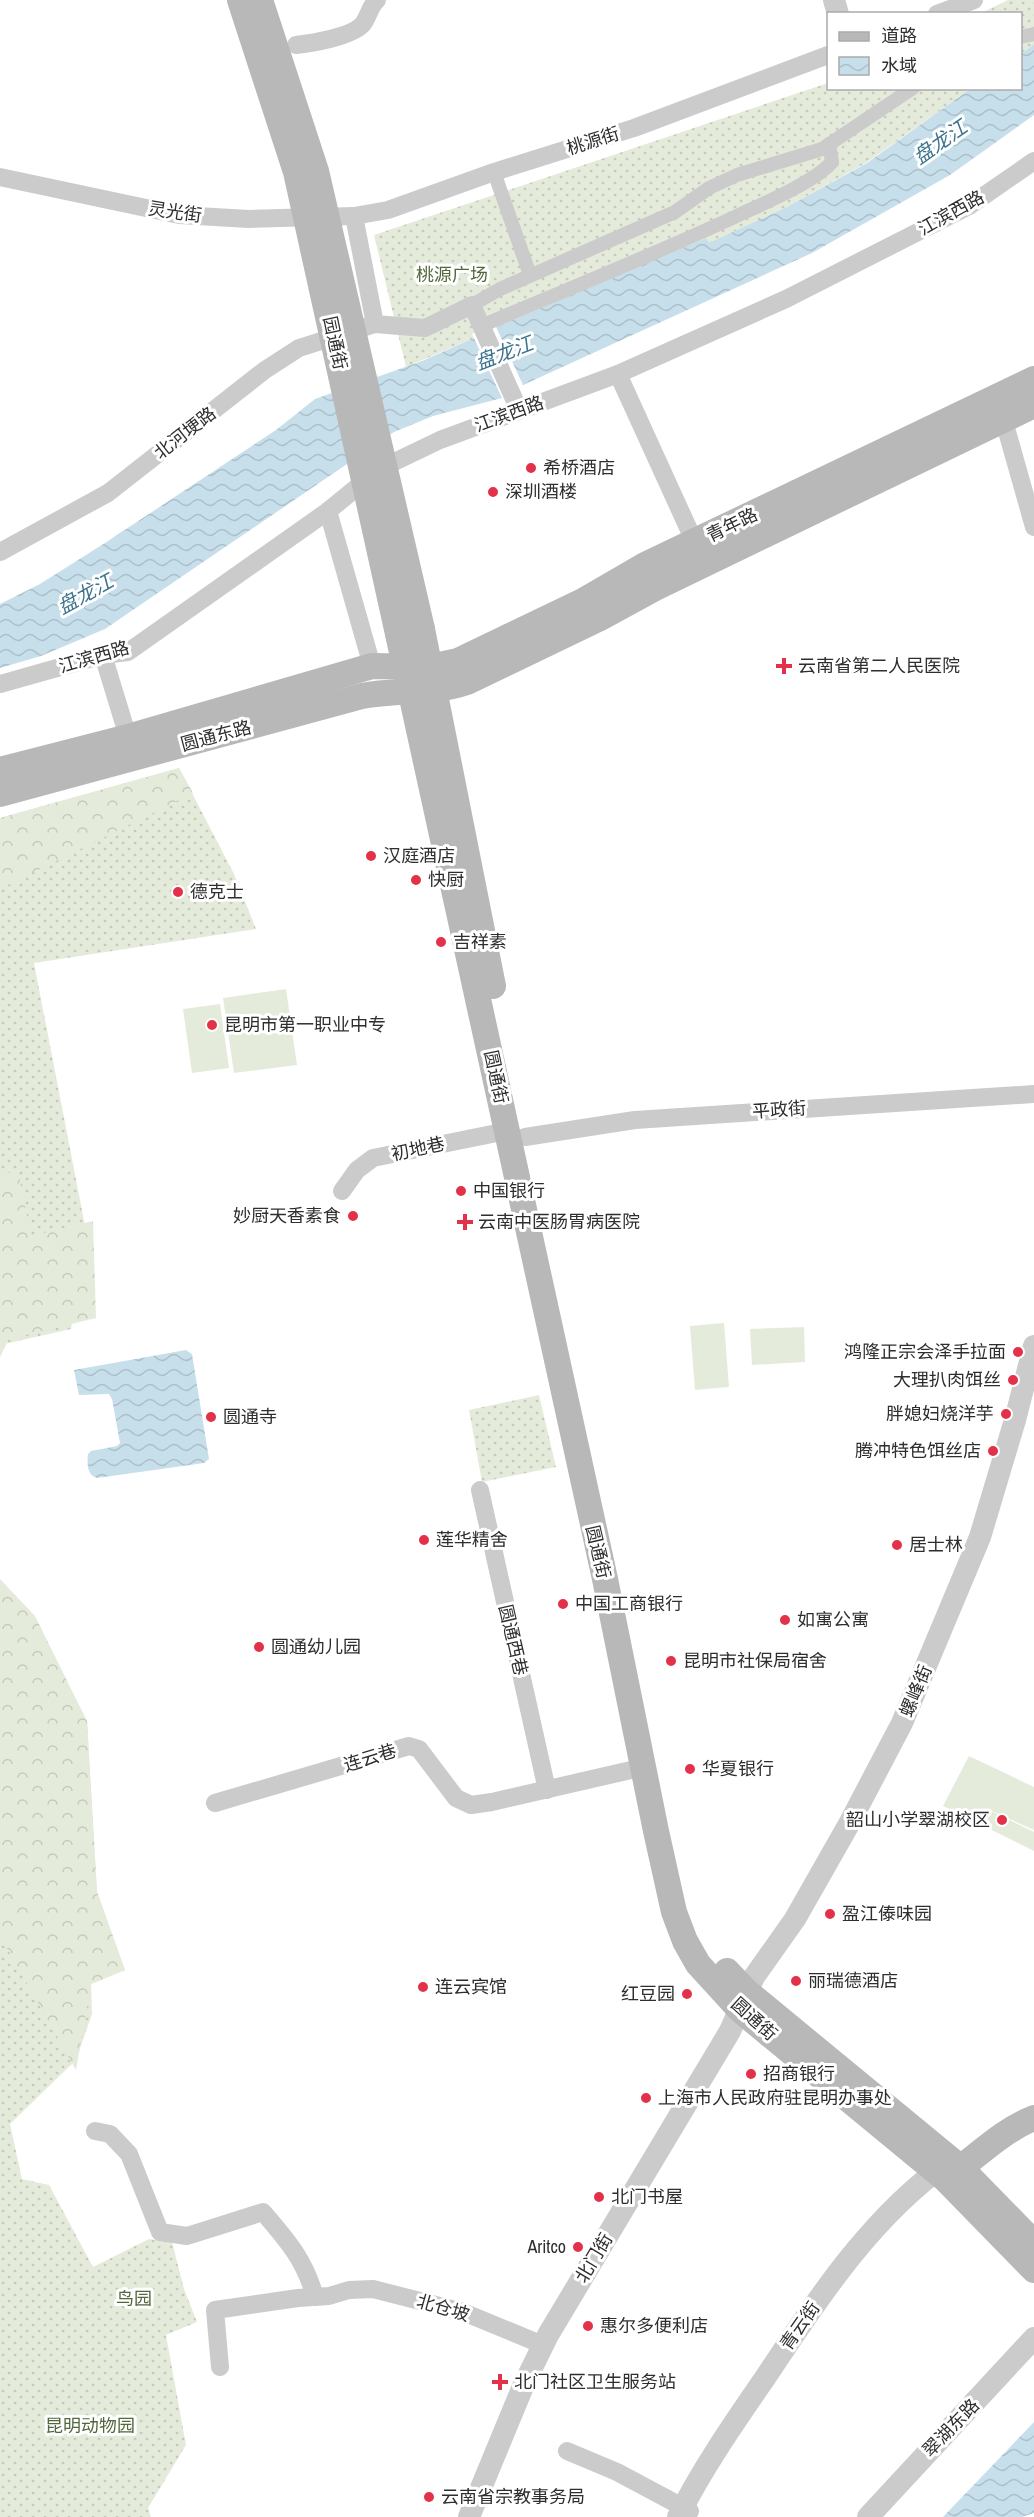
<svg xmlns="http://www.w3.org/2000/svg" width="1034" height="2517" font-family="'Archivo Narrow','Noto Sans SC',sans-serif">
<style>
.grass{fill:url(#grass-dots)}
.forest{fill:url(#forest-crowns)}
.garden{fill:#e5ebdb}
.water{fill:url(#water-waves)}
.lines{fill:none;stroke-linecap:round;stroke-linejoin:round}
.pedestrian{stroke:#cbcbcb;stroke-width:14}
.minor{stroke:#cbcbcb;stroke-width:18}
.tertiary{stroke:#cbcbcb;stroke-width:22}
.secondary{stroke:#b8b8b8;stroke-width:26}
.secondary-bridge{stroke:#b8b8b8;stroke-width:26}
.poi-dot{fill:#e33149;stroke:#fff;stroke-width:2}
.labels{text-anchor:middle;stroke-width:6;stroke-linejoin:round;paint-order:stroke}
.street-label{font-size:18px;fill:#2e2e2e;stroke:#fff}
.park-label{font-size:18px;fill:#53683c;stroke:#fff}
.poi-label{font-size:18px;fill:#2e2e2e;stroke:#fff;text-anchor:start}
.water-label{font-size:20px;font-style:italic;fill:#3d748e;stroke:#fff}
</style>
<defs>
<pattern id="grass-dots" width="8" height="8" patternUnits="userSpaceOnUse" patternTransform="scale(1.5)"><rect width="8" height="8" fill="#e5ebdb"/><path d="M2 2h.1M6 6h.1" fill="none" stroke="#c5cabc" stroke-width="1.8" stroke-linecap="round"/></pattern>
<pattern id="forest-crowns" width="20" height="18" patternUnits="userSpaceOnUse" patternTransform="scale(1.5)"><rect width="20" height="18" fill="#e5ebdb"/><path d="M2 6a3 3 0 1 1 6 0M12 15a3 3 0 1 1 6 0" fill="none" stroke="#c5cabc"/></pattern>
<pattern id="water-waves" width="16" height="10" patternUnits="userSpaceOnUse" patternTransform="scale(1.5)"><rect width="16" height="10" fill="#c7dfeb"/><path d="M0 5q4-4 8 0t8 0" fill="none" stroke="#abc0ca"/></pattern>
</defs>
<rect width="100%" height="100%" fill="#fff"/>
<g class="grass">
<path d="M1008,0H1034V44L1021,54L1020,14H979Z"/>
<path d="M828,83V88L970,89L866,163L787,207L708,244L706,238L496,327L494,323L472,334L474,338L406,367L374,235Z"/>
<path d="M179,768L234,874L256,929L34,963L86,1231L71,1329L0,1345V818Z"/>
<path d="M539,1395L556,1467L482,1482L469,1410Z"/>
<path d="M0,1599L87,1721L97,1892L125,1970L91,1984L92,2014L76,2060L10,2124L22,2179L49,2185L93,2267L149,2239L172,2242L184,2289L197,2322L166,2335L186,2445L148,2508L151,2517H0Z"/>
</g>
<g class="forest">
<path d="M179,768L193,793L0,889V818Z"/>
<path d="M18,1170L31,1236L93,1221L96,1318L9,1339L0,1357V1175Z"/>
<path d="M0,1579L35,1616L87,1721L97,1892L125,1970L91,1984L76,2070L7,1948L0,1942Z"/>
</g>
<g class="garden">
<path d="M286,989L297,1065L234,1073L223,998Z"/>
<path d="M220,1004L229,1068L192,1073L183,1009Z"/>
<path d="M724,1323L729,1387L695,1390L690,1326Z"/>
<path d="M804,1327L805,1362L752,1365L750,1329Z"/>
<path d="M969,1756L1034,1787V1830L983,1807L1034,1832V1851L943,1806Z"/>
</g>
<g class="water">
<path d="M1034,44V115L950,175L812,253L523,385L496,327L706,238L709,243L787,207L867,163L970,89L1020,88L1021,54Z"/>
<path d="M474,338L502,398L433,416L394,432L105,629L41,656L0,668V604L40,584L105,543L276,430L315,399L422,361Z"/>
<path d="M186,1350L192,1354L209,1459L204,1463L97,1478C87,1475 87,1464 88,1454L91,1451L117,1446L120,1443L112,1399L109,1394L79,1395L74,1370Z"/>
<path d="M1034,2422V2513L1022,2517H943Z"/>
</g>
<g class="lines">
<g class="pedestrian">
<path d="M1020,37L1034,34"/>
<path d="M494,172L530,275"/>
<path d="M472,305L500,289L675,212L709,188L737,175L822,149L913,88"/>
<path d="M481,326C568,289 656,254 741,214C767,202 814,182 832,162L829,144"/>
</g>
<g class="minor">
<path d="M937,14L974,0"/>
<path d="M296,45C313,43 350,37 362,25C369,17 369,7 377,0"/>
<path d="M0,177L179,215L249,219L354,216L388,210L494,172L634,128L828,55"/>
<path d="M354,216L375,324L425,328L472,305L519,410"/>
<path d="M618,374L695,543"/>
<path d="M1004,421L1034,527"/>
<path d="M328,511L372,666"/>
<path d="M0,552L108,493L265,370L299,348L375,324"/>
<path d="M103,655L128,737"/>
<path d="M0,684L103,655L128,652L328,511L372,475L390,464L440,440L618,374L786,299L969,206L1034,161"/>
<path d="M525,1137L635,1120L1034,1094"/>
<path d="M342,1191L357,1170L373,1158L507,1131"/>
<path d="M480,1490L547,1790"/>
<path d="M215,1803L409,1746L419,1749L456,1798L471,1805L492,1802L644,1767"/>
<path d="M95,2131L110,2134L129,2154L160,2232L187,2236L263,2212C287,2240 305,2260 315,2297"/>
<path d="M220,2367L215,2310L298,2298L329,2296L349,2290L373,2289L463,2312L543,2345"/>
<path d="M567,2451L617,2472L690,2511"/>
</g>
<g class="tertiary">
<path d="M834,0L838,14"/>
<path d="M469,2517L524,2384L548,2335L730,2031L754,1977L795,1919L849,1824L902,1723L980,1537L1015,1420L1034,1346"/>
<path d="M678,2517C702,2469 734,2423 765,2378C817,2300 871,2216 950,2161"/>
<path d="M868,2517L1034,2338"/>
</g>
<g class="secondary">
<path d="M422,629L493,986"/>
<path d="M398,634L605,1579L656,1831L674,1912L685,1941L698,1964L740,2010L945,2179L1034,2270"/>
<path d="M0,770L128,737L372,666L430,667L458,661L583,601L645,565L1034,379"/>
<path d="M0,794L362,696C397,689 432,694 467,682L600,618L655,588L1034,405"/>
<path d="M727,1971L746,1991L961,2168L1034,2243"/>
<path d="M948,2177C977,2157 1001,2131 1034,2118"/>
</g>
<g class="secondary-bridge">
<path d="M240,0L296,172L398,634"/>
<path d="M260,0L316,171L422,629"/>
</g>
</g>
<g class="poi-dot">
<circle cx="531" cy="468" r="6"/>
<circle cx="493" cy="492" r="6"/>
<path d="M781 657h6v6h6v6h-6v6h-6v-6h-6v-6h6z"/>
<circle cx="371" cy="856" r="6"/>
<circle cx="416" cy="880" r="6"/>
<circle cx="178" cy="892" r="6"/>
<circle cx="441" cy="942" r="6"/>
<circle cx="212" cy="1025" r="6"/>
<circle cx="461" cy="1191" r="6"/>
<circle cx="353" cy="1216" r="6"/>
<path d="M462 1213h6v6h6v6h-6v6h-6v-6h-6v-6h6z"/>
<circle cx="1018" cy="1352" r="6"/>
<circle cx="1013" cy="1380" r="6"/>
<circle cx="1006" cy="1414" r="6"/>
<circle cx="211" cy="1417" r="6"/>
<circle cx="993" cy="1451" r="6"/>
<circle cx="424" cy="1540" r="6"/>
<circle cx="897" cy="1545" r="6"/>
<circle cx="563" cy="1604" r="6"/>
<circle cx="785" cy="1620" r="6"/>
<circle cx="259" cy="1647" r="6"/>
<circle cx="671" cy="1661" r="6"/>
<circle cx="690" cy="1769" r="6"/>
<circle cx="1002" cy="1820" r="6"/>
<circle cx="830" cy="1914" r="6"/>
<circle cx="796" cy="1981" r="6"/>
<circle cx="423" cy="1987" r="6"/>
<circle cx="687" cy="1994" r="6"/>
<circle cx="751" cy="2074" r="6"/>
<circle cx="646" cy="2098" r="6"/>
<circle cx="599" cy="2197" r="6"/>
<circle cx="578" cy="2247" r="6"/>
<circle cx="588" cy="2326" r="6"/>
<path d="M497 2373h6v6h6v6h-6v6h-6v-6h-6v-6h6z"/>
<circle cx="429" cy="2497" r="6"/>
</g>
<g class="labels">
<g class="street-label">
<text transform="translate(593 141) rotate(-17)" y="6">桃源街</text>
<text transform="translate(175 212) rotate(8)" y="6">灵光街</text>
<text transform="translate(951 213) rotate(-29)" y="6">江滨西路</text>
<text transform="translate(335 343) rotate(78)" y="6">园通街</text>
<text transform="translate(509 414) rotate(-20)" y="6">江滨西路</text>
<text transform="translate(185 433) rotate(-38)" y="6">北河埂路</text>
<text transform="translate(732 525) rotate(-26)" y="6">青年路</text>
<text transform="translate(94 657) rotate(-16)" y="6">江滨西路</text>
<text transform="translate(216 736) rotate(-15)" y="6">圆通东路</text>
<text transform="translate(496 1077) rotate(78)" y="6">圆通街</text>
<text transform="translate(779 1110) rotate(-4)" y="6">平政街</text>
<text transform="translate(418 1149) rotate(-12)" y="6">初地巷</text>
<text transform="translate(598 1552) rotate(77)" y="6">圆通街</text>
<text transform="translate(513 1640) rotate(77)" y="6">圆通西巷</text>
<text transform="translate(916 1691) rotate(-67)" y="6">螺峰街</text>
<text transform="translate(370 1758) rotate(-17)" y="6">连云巷</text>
<text transform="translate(754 2019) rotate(42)" y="6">圆通街</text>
<text transform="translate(594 2258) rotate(-59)" y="6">北门街</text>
<text transform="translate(443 2308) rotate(16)" y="6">北仓坡</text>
<text transform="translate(800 2326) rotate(-55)" y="6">青云街</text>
<text transform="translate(951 2428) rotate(-46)" y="6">翠湖东路</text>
</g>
<g class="park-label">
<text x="452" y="281">桃源广场</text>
<text x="134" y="2305">鸟园</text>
<text x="90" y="2432">昆明动物园</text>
</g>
<g class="poi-label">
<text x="543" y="474">希桥酒店</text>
<text x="505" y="498">深圳酒楼</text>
<text x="798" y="672">云南省第二人民医院</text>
<text x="383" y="862">汉庭酒店</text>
<text x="428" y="886">快厨</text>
<text x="190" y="898">德克士</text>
<text x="453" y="948">吉祥素</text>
<text x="224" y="1031">昆明市第一职业中专</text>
<text x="473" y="1197">中国银行</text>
<text x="341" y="1222" text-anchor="end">妙厨天香素食</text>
<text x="478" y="1228">云南中医肠胃病医院</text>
<text x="1006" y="1358" text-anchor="end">鸿隆正宗会泽手拉面</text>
<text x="1001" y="1386" text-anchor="end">大理扒肉饵丝</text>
<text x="994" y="1420" text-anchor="end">胖媳妇烧洋芋</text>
<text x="223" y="1423">圆通寺</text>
<text x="981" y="1457" text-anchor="end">腾冲特色饵丝店</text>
<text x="436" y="1546">莲华精舍</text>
<text x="909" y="1551">居士林</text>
<text x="575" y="1610">中国工商银行</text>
<text x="797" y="1626">如寓公寓</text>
<text x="271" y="1653">圆通幼儿园</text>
<text x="683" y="1667">昆明市社保局宿舍</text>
<text x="702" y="1775">华夏银行</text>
<text x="990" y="1826" text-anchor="end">韶山小学翠湖校区</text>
<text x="842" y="1920">盈江傣味园</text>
<text x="808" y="1987">丽瑞德酒店</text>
<text x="435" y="1993">连云宾馆</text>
<text x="675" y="2000" text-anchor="end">红豆园</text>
<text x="763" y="2080">招商银行</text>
<text x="658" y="2104">上海市人民政府驻昆明办事处</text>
<text x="611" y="2203">北门书屋</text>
<text x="566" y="2253" text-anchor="end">Aritco</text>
<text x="600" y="2332">惠尔多便利店</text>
<text x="514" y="2388">北门社区卫生服务站</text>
<text x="441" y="2503">云南省宗教事务局</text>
</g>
<g class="water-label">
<text transform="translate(940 142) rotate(-35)" y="7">盘龙江</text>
<text transform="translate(504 353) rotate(-21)" y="7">盘龙江</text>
<text transform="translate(85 594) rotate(-29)" y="7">盘龙江</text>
</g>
</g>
<rect x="827" y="12" width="195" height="78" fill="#ffffff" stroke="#ababab" stroke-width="1.5"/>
<rect x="839" y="32" width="30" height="9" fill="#b8b8b8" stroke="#ababab" stroke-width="1.5"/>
<text x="881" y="42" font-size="18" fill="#2e2e2e">道路</text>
<rect x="839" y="57" width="30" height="18" fill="url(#water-waves)" stroke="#ababab" stroke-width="1.5"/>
<text x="881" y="72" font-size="18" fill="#2e2e2e">水域</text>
</svg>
